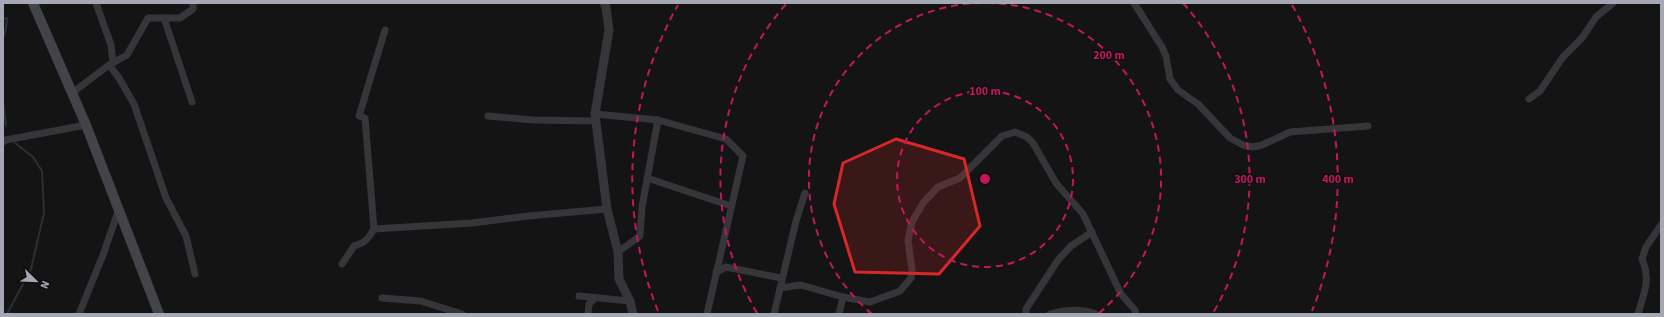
<svg xmlns="http://www.w3.org/2000/svg" width="1664" height="317" font-family="'Source Sans 3',sans-serif">
<style>
.lines{fill:none;stroke-linecap:round;stroke-linejoin:round}
.stream{stroke:#2a2f38;stroke-width:2}
.minor{stroke:#35353a;stroke-width:7}
.tertiary{stroke:#35353a;stroke-width:9}
.secondary{stroke:#43434a;stroke-width:10}
.marked{fill:#d62828;fill-opacity:0.2;stroke:#d62828;stroke-width:3;stroke-linejoin:round}
.ring{fill:none;stroke:#c2185b;stroke-width:2;stroke-dasharray:7 5}
.centre{fill:#c2185b;stroke:#0f0f10;stroke-width:2}
.ring-label{font-size:12px;text-anchor:middle;font-weight:bold;fill:#c2185b;stroke:#0f0f10;stroke-width:3;stroke-linejoin:round;paint-order:stroke}
</style>
<rect width="100%" height="100%" fill="#141415"/>
<g class="lines">
<g class="stream">
<path d="M3,19L7,18L6,28L3,38"/>
<path d="M3,102L6,125"/>
<path d="M7,314L31,269L44,213L42,171L33,157L15,143"/>
</g>
<g class="minor">
<path d="M96,3L111,45L113,63"/>
<path d="M1134,3L1162,47L1166,56L1170,79L1178,90L1198,104L1230,138L1243,145L1253,147L1262,145L1290,132L1368,126"/>
<path d="M164,18L192,102"/>
<path d="M109,65L119,78L134,104L166,198L186,236L195,274"/>
<path d="M72,93L109,65L127,55L148,18H180L193,9V3"/>
<path d="M1529,99L1540,91L1563,57L1582,38L1596,17L1613,3"/>
<path d="M595,114L658,120L726,139L743,156L707,314"/>
<path d="M488,116L533,120L596,121"/>
<path d="M3,142L6,140L86,125"/>
<path d="M647,178L731,206"/>
<path d="M374,229L472,223L528,216L607,209"/>
<path d="M618,252L640,236L642,207L658,120"/>
<path d="M342,264L354,246C365,243 368,239 374,229L365,118L359,116L385,30"/>
<path d="M716,272L726,267L781,278"/>
<path d="M780,288L801,285L843,297L870,302L900,291L911,278L912,270L908,240L912,222L923,203L938,187L960,178L1002,136L1015,132L1027,137L1033,143L1056,183L1083,214L1121,294L1135,310L1136,314"/>
<path d="M579,296L630,301"/>
<path d="M382,298L421,301L462,314"/>
<path d="M79,314L103,255L119,209"/>
<path d="M588,314L589,304L595,298"/>
<path d="M774,314L796,221L805,193"/>
<path d="M839,314L843,297"/>
<path d="M1026,314V309L1058,260L1071,246L1092,232"/>
<path d="M1050,314C1064,310 1081,308 1096,314"/>
<path d="M1638,314C1644,293 1651,280 1642,259L1646,247L1661,225"/>
</g>
<path class="tertiary" d="M604,3L606,7L609,30L595,114L607,209L618,252L619,279L630,301L633,314"/>
<path class="secondary" d="M33,3L86,125L159,314"/>
</g>
<path class="marked" d="M896,139L964,159L980,226L939,274L855,272L834,204L843,163Z"/>
<g class="ring">
<circle cx="985" cy="179" r="88"/>
<path d="M872 314A176 176 0 0 1 983 3M987 3A176 176 0 0 1 1098 314"/>
<path d="M757 313A265 265 0 0 1 787 3M1183 3A265 265 0 0 1 1213 313"/>
<path d="M658 311A353 353 0 0 1 678 5M1292 5A353 353 0 0 1 1312 311"/>
</g>
<circle cx="985" cy="179" r="6" class="centre"/>
<g class="ring-label">
<text x="1109" y="59">200 m</text>
<text x="985" y="95">100 m</text>
<text x="1250" y="183">300 m</text>
<text x="1338" y="183">400 m</text>
</g>
<rect width="1664" height="317" fill="none" stroke="#a6a7b5" stroke-width="8"/>
<g transform="translate(36 281) rotate(113)" stroke="#0f0f10" stroke-width="3" paint-order="stroke">
<path d="M0-3L7 15L0 10L-7 15Z" fill="#a6a7b5"/>
<text y="-6" font-size="11" font-weight="bold" text-anchor="middle" fill="#a6a7b5">N</text>
</g>
</svg>
